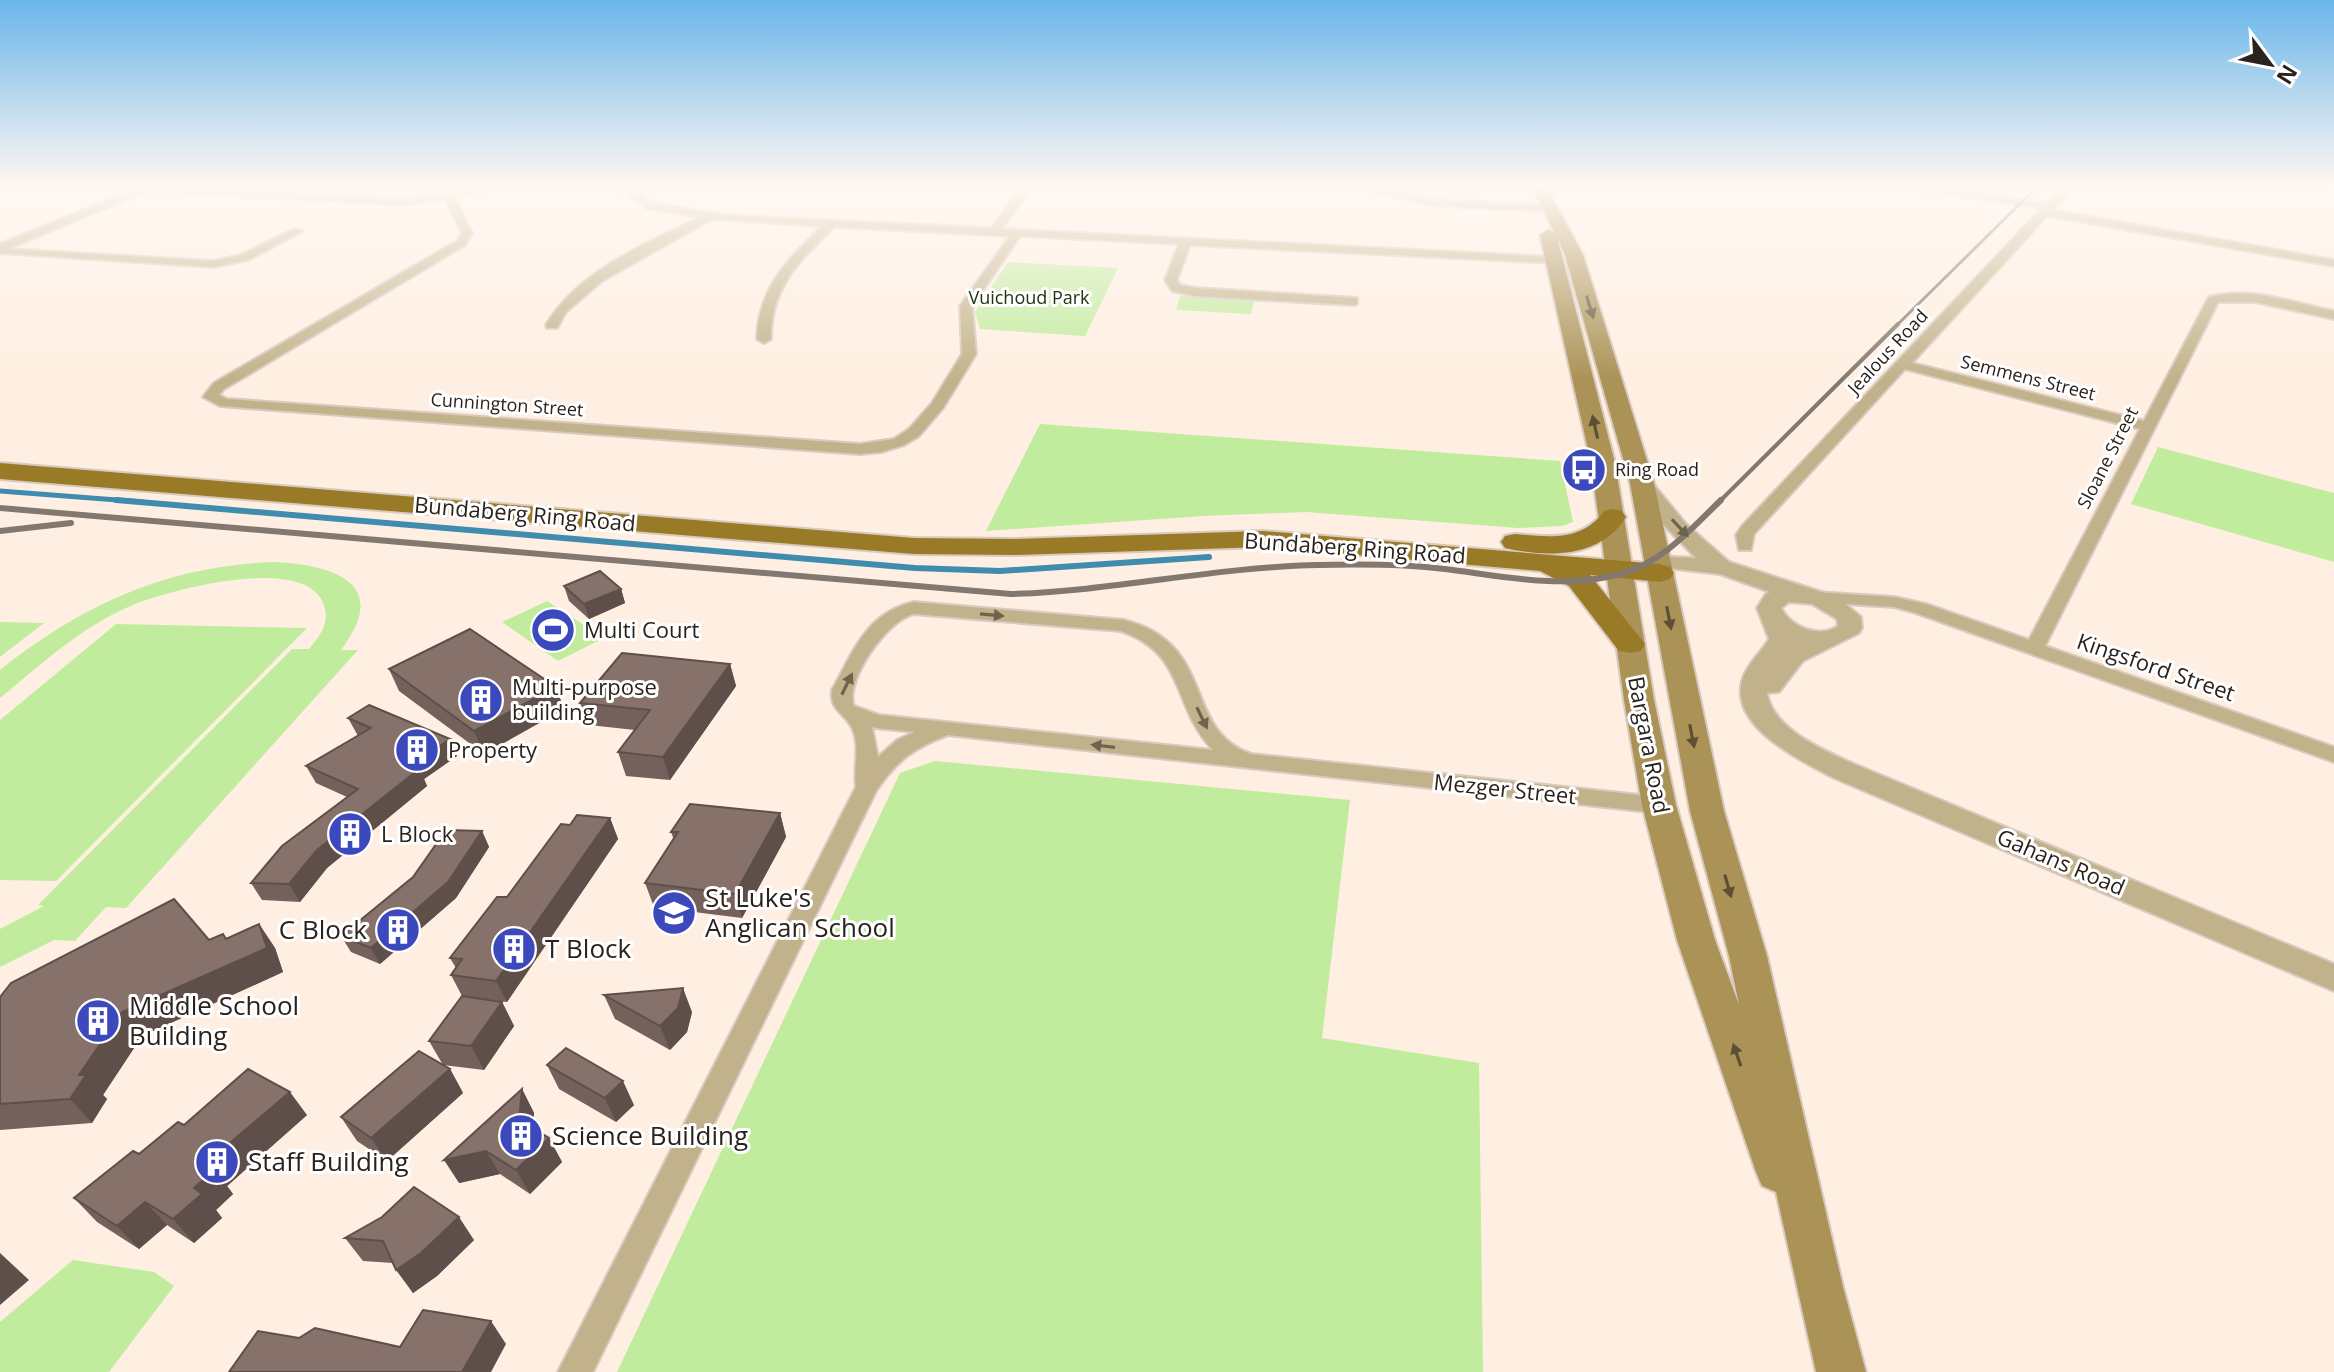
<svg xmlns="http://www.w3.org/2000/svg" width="2334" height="1372" font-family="'Open Sans',sans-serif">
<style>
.green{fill:#c1ec9e}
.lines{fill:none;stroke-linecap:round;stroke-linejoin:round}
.stream-far1{stroke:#408caf;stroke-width:5}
.stream{stroke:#408caf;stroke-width:6}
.minor-casing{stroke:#d9cabf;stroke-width:4}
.tertiary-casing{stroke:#d9cabf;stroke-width:4}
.secondary-casing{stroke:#d9cabf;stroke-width:4}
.primary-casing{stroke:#d9cabf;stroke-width:4}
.minor{fill:#c2b28b;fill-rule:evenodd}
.tertiary{fill:#c2b28b;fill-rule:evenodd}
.secondary{fill:#ab9256;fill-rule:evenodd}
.primary{fill:#997b27;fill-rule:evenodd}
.rail-far2{stroke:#82786f;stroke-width:3}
.rail-far1{stroke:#82786f;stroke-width:4}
.rail{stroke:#82786f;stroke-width:6}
.wall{fill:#74615c}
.shaded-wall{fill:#5e4f4b}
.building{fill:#87716b;stroke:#5e4f4b;stroke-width:2}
.oneway{fill:#5e4f34}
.oneway2{fill:#6e634e}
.labels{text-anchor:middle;stroke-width:6;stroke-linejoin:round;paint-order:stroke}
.far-park-label{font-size:18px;fill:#223411;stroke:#fff}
.far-street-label{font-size:18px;fill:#2a231d;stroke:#fff}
.far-poi-label{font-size:18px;fill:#2a231d;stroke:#fff;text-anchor:start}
.street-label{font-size:22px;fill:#2a231d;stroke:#fff}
.poi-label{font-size:22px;fill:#2a231d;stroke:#fff;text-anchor:start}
.near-poi-label{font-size:26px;fill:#2a231d;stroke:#fff;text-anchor:start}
</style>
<rect width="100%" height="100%" fill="#ffefe2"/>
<g class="green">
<path d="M1008,262L1118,268L1085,336L980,329L975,312Z"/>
<path d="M1180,296L1254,299L1251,314L1176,310Z"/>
<path d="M1040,424L1560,461L1573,522L1562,526L1518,528L1306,512L1203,516L986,531Z"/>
<path d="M2158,447L2334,493V562L2131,504Z"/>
<path d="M274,562C334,565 392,583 341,650H358L126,908L106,907L75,941L54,940L0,967V929L44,906L38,905L292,649H309C320,636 330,623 324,605C306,553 171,590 135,604C83,625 43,663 0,698V670C83,604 167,566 274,562Z"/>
<path d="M547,601L604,638L558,661L502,622Z"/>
<path d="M0,622L44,623L0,657Z"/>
<path d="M116,624L307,628L56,881L0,880V720Z"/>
<path d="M935,761L1350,800L1322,1038L1479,1063L1483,1372H617L900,773Z"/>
<path d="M73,1260L154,1272L174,1286L109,1372H0V1322Z"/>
</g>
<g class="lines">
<path class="stream-far1" d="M0,491L143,502"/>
<path class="stream" d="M116,500L915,568L1000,571L1209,557"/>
<g class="minor-casing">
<g id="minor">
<path d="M136,188H203L405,199L473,188H497L454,197L472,233L465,245L224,389L219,395L227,399L860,444L894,439L909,429L932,403L962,354L960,306L1010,236L834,227C800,260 770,288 771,339L764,343L757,339C758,289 788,259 822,226L712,219L602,281L566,312L557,328H547L546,325C578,271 645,244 700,217L646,208L617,188H629L653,203L723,215L991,228L1021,188H1031L1002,229L1555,257L1561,260L1555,263L1190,245L1177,280L1180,285L1195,288L1357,298V304L1353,305L1195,296L1172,291L1165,280L1179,244L1020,236L972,306L976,354L943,408L919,436L904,445L881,452L860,454L220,406L203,397L214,383L457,241L462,233L445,199L405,205L147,191L8,249L213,261L241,255L294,229L303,231L248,260L213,267L0,253V244Z"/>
<path d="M1359,188H1379L1437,200L1540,205L1545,208L1540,211L1437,206Z"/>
<path d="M1909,188H1937L2048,203L2061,188H2072L2052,210L2334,260V266L2047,216L1912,363L2144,421L2209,297C2251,286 2293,303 2334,311V319L2255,302H2218L2045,646L2334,747V762L1913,612L1894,607L1815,602L1806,597L1815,592L1894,597L1926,604L2029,640L2140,429L1905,369L1754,534L1751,550H1739L1736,535L1742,526L2042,208Z"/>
<path d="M914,602L1124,620C1218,644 1181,729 1251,754L1659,797L1667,800L1670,805L1667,810L1659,813L948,735C915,747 896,761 876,791L593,1372H558L856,787C853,768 861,747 852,728C845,713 829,710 832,690C854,651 866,613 914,602ZM914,614L1121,631C1187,654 1171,706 1213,750L879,715L854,706C844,681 888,619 914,614ZM872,727L876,728L915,732L897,740L878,757Z"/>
</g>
</g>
<g class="tertiary-casing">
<path id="tertiary" d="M1642,477L1649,479L1686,524L1729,562L1837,597L1861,617L1862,628L1859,633L1803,661L1779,692L1767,693C1773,730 1824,750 1854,764L2334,964V991L1834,778C1801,761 1730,727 1742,681C1746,665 1761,653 1769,639L1757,608L1766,594L1770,592L1720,574L1650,566L1647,561L1650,556L1696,558L1661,522L1632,483ZM1789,602L1812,604L1837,619L1838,626C1819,639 1791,627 1781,608Z"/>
</g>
<g class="secondary-casing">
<path id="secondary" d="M1533,188H1547L1583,255L1654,483L1724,811L1767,956L1843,1287L1866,1372H1816L1776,1192L1762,1186L1756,1172L1677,940L1642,805L1624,700L1591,463L1540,235L1548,230L1554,232ZM1557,237L1565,255L1630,483L1690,811L1729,956L1739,1005L1715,940L1676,805L1654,700L1615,463Z"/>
</g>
<g class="primary-casing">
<g id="primary">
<path d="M0,463L914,538L1014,539L1263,531L1660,564L1670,567L1674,573L1670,579L1660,582L1590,575L1645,644L1641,651L1630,653L1619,651L1569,586L1540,571L1263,547L1014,555L914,554L0,479Z"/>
<path d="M1613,509L1622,511L1626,517C1601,558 1548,558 1505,548L1501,542L1505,536L1515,534C1549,537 1582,542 1604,511Z"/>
</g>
</g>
<use href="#minor" class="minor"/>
<use href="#tertiary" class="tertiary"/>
<use href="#secondary" class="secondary"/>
<use href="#primary" class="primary"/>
<path class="rail-far2" d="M1896,326L2036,188"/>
<path class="rail-far1" d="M1719,502L1898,324"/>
<g class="rail">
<path d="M0,508L1011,594C1114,591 1215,567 1318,565C1361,564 1403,564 1445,569C1502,576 1563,590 1620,574C1663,562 1690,530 1721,500"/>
<path d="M0,531L71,523"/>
</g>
</g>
<g class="wall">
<path d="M564,586L621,589L625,603L589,619L569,601Z"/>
<path d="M730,664L736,686L670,780L626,776L618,752L635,730L589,725L580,703Z"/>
<path d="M389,669L564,709L484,754L399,691Z"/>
<path d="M348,718L457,756L424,779L427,786L327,868L300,902L262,900L251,883L347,797L316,783L306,766L358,736Z"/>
<path d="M780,813L786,837L742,918L654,907L645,883L674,840L671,832Z"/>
<path d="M610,818L618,839L507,1002L462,996L451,975L456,968L450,958L507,897L570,825Z"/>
<path d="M482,831L489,847L456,898L380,964L351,952L341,936Z"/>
<path d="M259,924L275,948L283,972L142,1036L103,1095L107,1099L92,1123L0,1130V997L209,940L227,939Z"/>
<path d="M604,995L692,1012L687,1032L670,1050L615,1019Z"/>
<path d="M502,1002L514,1026L484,1070L443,1065L429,1041Z"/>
<path d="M547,1065L634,1105L616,1122L559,1089Z"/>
<path d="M450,1069L463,1093L387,1161L357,1141L341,1117Z"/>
<path d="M522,1089L534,1113L533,1128L549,1138L562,1162L530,1194L500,1174L459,1183Z"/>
<path d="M307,1115L227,1186L233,1194L216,1210L222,1218L194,1243L167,1225L139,1249L97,1222L74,1198L184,1125Z"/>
<path d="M345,1238L474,1240L437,1276L413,1293L393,1263L363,1261Z"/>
</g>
<g class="shaded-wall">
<path d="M621,589L625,603L589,619L584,604Z"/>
<path d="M730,664L736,686L670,780L663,757Z"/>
<path d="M556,687L564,709L484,754L474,731Z"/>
<path d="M450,739L457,756L424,779L427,786L327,868L300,902L289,884L317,850L410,766Z"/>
<path d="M780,813L786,837L742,918L735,894Z"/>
<path d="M610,818L618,839L507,1002L496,981Z"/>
<path d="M482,831L489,847L456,898L380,964L371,948Z"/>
<path d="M259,924L275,948L283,972L142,1036L103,1095L107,1099L92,1123L70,1099L79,1075L122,1012L226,939L223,934L241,960Z"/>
<path d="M683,988L692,1012L687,1032L670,1050L660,1026Z"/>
<path d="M502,1002L514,1026L484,1070L471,1046Z"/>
<path d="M450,1069L463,1093L387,1161L371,1138Z"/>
<path d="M623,1081L634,1105L616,1122L605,1098Z"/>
<path d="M522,1089L534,1113L532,1144L519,1120Z"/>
<path d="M290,1092L307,1115L227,1186L233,1194L216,1210L222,1218L194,1243L173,1219L194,1188L204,1165Z"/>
<path d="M549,1138L562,1162L530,1194L516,1170Z"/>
<path d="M486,1151L500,1174L459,1183L444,1160Z"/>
<path d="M145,1202L167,1225L139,1249L117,1226Z"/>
<path d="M459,1217L474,1240L437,1276L413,1293L396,1270Z"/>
<path d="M0,1253L29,1280L0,1305Z"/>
<path d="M491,1321L506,1344L491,1372H462Z"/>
</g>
<g class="building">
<path d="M600,571L621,589L584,604L564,586Z"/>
<path d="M470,629L556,687L474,731L389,669Z"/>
<path d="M622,653L730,664L663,757L618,752L650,710L580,703Z"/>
<path d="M369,705L450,739L410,766L419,769L317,850L289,884L251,883L282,846L358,789L306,766L371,728L348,718Z"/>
<path d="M690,804L780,813L735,894L645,883L678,832H671Z"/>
<path d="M577,815L610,818L496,981L451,975L462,959L450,958L497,897H507L561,824L570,825Z"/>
<path d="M446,830L482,831L448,882L371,948L341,936L413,877Z"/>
<path d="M174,899L209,940L223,934L226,939L259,924L267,948L122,1012L79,1075H86L70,1099L0,1104V997L11,983Z"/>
<path d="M683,988L678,1008L660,1026L604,995Z"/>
<path d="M462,996L502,1002L471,1046L429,1041Z"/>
<path d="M566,1048L623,1081L605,1098L547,1065Z"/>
<path d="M419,1051L450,1069L371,1138L341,1117Z"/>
<path d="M248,1069L290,1092L204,1165L214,1170L194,1188L202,1194L173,1219L145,1202L117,1226L74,1198L133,1151L139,1154L178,1122L184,1125Z"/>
<path d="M522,1089L519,1120L549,1138L516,1170L486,1151L444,1160Z"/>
<path d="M414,1187L459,1217L421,1253L396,1270L383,1241L345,1238L382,1217Z"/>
<path d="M423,1310L491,1321L462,1372H229L258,1331L299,1338L315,1328L400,1347Z"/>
</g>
<defs><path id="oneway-solid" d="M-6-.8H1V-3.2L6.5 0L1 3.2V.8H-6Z" transform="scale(2)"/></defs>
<g class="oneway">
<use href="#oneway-solid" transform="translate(1590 307) rotate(73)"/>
<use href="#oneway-solid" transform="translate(1595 427) rotate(-103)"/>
<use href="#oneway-solid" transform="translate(1669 618) rotate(79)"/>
<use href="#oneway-solid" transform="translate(1692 736) rotate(79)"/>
<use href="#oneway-solid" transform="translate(1728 886) rotate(74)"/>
<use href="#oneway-solid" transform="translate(1737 1055) rotate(-109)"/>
</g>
<g class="oneway2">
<use href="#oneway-solid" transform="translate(1680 528) rotate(47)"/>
<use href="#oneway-solid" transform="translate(992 615) rotate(5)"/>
<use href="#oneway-solid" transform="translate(847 684) rotate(-64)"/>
<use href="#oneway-solid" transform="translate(1202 718) rotate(64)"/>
<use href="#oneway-solid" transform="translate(1103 746) rotate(-173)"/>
</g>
<linearGradient id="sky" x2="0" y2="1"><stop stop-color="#69b6ea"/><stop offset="0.49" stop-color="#fff8f2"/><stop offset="1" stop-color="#fff8f2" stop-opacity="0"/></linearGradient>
<rect width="2334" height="380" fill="url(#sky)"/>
<defs>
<g id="bus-disc" transform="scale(2.3)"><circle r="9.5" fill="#3c49bd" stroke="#fff"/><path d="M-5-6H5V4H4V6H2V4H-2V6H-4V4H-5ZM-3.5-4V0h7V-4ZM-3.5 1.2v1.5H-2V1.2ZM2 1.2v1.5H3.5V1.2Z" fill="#fff"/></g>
<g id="stadium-disc" transform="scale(2.3)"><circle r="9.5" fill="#3c49bd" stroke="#fff"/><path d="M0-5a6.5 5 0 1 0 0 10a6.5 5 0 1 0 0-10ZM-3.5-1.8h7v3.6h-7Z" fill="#fff"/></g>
<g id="building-disc" transform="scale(2.3)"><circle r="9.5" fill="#3c49bd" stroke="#fff"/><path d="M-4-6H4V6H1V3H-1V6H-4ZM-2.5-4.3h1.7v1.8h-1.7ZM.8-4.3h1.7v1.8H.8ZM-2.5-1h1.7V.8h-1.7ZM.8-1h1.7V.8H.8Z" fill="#fff"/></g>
<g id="school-disc" transform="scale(2.3)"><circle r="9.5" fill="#3c49bd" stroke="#fff"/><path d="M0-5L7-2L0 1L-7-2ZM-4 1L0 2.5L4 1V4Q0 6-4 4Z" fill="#fff"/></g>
</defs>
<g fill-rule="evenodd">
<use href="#bus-disc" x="1584" y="470"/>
<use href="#stadium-disc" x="553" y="630"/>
<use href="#building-disc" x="481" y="700"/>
<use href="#building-disc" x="417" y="750"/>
<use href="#building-disc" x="350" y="834"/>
<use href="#school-disc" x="674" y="913"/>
<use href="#building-disc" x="398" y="930"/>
<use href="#building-disc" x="514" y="949"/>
<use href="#building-disc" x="98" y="1021"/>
<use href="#building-disc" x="521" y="1136"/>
<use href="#building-disc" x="217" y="1162"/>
</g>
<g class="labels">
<g class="far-park-label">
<text x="1029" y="304">Vuichoud Park</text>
</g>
<g class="far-street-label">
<text transform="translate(1888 352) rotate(-47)" y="6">Jealous Road</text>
<text transform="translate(2028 378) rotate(14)" y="6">Semmens Street</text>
<text transform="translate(507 405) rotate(4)" y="6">Cunnington Street</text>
<text transform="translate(2108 458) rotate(-63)" y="6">Sloane Street</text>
</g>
<g class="far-poi-label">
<text x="1615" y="476">Ring Road</text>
</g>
<g class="street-label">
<text transform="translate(525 514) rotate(5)" y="8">Bundaberg Ring Road</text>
<text transform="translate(1355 548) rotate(4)" y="8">Bundaberg Ring Road</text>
<text transform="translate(2156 667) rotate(19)" y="8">Kingsford Street</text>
<text transform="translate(1649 745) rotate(79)" y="8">Bargara Road</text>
<text transform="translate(1505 789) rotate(6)" y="8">Mezger Street</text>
<text transform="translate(2061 862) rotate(23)" y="8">Gahans Road</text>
</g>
<g class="poi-label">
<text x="584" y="638">Multi Court</text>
<text x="512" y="695">Multi-purpose<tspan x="512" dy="25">building</tspan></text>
<text x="448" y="758">Property</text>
<text x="381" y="842">L Block</text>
</g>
<g class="near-poi-label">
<text x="705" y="907">St Luke's<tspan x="705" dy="30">Anglican School</tspan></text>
<text x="367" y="939" text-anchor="end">C Block</text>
<text x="545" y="958">T Block</text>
<text x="129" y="1015">Middle School<tspan x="129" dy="30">Building</tspan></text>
<text x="552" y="1145">Science Building</text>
<text x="248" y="1171">Staff Building</text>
</g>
</g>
<g transform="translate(2270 64) rotate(122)" stroke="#ffffff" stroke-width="6" paint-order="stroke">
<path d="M0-6L14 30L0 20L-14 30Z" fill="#2a231d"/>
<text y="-12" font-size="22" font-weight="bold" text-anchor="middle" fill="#2a231d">N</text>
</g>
</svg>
